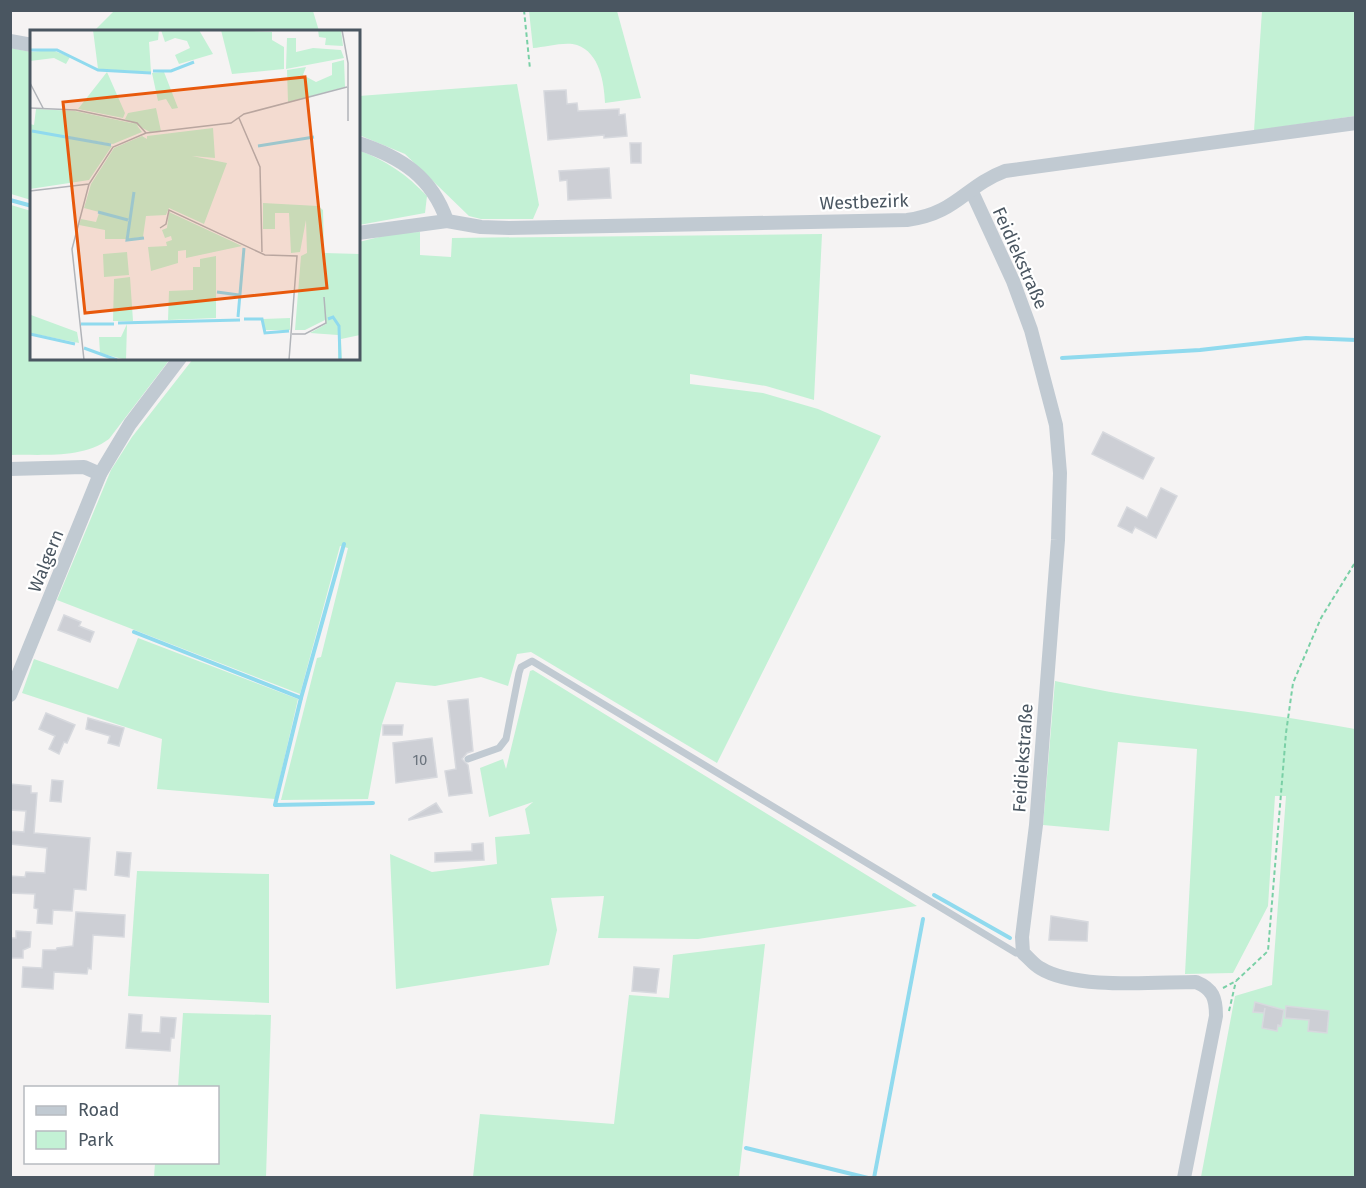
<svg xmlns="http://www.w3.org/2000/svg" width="1366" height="1188" font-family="'Fira Sans',sans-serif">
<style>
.green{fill:#c3f1d5}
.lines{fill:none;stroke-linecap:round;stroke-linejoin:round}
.stream{stroke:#90daee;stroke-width:4}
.building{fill:#cdcfd5;stroke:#d7d9de;stroke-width:1.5}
.path{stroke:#7ad0a6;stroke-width:2;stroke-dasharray:4.5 3;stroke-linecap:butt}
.lane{stroke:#c1cad2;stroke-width:7}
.street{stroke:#c1cad2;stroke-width:14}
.labels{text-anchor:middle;stroke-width:4.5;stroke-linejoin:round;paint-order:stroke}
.number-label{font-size:15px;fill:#6b747e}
.street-label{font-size:18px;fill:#4a5661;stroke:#fff}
.inset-river{fill:none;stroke:#90daee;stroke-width:3}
.inset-road{fill:none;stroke:#b1b4b9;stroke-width:1.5}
.view{fill:#e8590c;fill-opacity:0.15;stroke:#e8590c;stroke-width:3}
.inset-edge{fill:none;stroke:#4a5661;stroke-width:3}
</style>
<rect width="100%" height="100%" fill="#f5f3f3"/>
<g class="green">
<path d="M115,10L313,11L319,31H94Z"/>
<path d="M529,11H617L641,98L605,103C604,83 600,53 577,45C566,41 545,47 533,48Z"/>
<path d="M1262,11H1355V116L1254,131Z"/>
<path d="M11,48L31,52V200L11,194Z"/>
<path d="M517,84L539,205L533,219H481L469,216L405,154L359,135V96Z"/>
<path d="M358,150C386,160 407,175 427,196L425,213L359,225Z"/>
<path d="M11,205L31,211L32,358L170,359L109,439C82,459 43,454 11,455Z"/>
<path d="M420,232V255L451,257L452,238L822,234L814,400L766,386L690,374V384L763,393L818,409L881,436L717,763L531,652L517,654L508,686L481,677L435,686L396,682L382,724L368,799L281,800L317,658L321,657L348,548L340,546L300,694L57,600L111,470L132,437L193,359L358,358L359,242L395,233Z"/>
<path d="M138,638L298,699L275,799L157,789L162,739L22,693L34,659L118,689Z"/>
<path d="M533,670L917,906L698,939L598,938L604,896L551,898L557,930L549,965L396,989L390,854L432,872L497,864L495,837L530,834L525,809L533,802L489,817L480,768L503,759L506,769L530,671Z"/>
<path d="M1055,681C1154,703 1255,710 1355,729V1177H1201L1235,996L1272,985L1286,796H1275L1268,906L1233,973L1185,974L1197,749L1118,742L1109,831L1043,825Z"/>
<path d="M137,871L269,874V1003L128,996Z"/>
<path d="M765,944L739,1177H473L480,1114L614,1124L629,995L669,998L673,955Z"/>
<path d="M183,1013L271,1015L266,1177H154L155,1163L218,1162V1088L178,1087Z"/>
</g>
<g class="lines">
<g class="stream">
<path d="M10,200L32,206"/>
<path d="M1062,358L1200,350L1306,338L1356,340"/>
<path d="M344,544L301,698L275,805L373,803"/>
<path d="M134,632L301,698"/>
<path d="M934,895L1010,938"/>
<path d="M746,1148L868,1178"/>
<path d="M874,1178L923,919"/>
</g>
</g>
<g class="building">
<path d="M566,90L567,104L577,103L578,111L619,109V115L625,114L627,136L604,138V135L548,140L544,91Z"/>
<path d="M630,143H641V163H631Z"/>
<path d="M609,168L611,198L568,200L567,180L560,181L559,171Z"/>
<path d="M1103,432L1154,458L1143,479L1092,454Z"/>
<path d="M1161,488L1177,496L1156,538L1135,527L1132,533L1118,526L1127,507L1147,518Z"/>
<path d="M64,615L81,622L79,626L94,632L90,642L58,630Z"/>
<path d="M468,699L473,751L467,753L462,759L468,765L472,793L449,796L445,771L456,769L448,701Z"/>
<path d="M46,713L75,725L67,743L64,742L59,754L49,749L55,736L39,729Z"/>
<path d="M88,718L124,728L119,746L108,743L110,736L86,729Z"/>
<path d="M383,725H403L402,735H383Z"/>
<path d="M432,738L437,777L396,783L393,743Z"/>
<path d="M52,780L63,781L61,802L50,801Z"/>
<path d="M10,784L31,786V793H37L34,833L90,838L86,890L74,889L72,911L53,910L52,924L37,923L38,909L34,908L35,894L10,893V876L25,877L26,872L45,873L47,848L10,844V831L24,832L26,811L10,810Z"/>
<path d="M436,803L442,812L409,820V819Z"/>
<path d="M483,843L484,860L435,862V853L472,851V844Z"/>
<path d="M117,852L131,853L129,877L115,875Z"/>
<path d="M76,912L125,915L124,937L93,935L91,969L88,968L87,974L54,972L53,989L22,987L23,967L42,968L43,950H56L57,948L73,946Z"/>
<path d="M1051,916L1088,922L1087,941L1049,940Z"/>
<path d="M16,931L31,932L30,947L23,950V958H10V938H16Z"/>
<path d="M634,967L659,969L656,993L632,991Z"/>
<path d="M1255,1002L1284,1010L1281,1026L1278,1025L1277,1031L1262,1028L1265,1008L1264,1013L1253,1012Z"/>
<path d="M1286,1006L1329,1011L1327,1033L1308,1031L1309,1020L1285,1018Z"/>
<path d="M129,1014L142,1015L141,1032L160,1033L161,1017L176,1018L174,1038H171L170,1051L126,1048Z"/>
</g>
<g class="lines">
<g class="path">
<path d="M524,10L530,69"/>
<path d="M1223,988L1236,981L1268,951L1286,733L1293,683L1321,618L1356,561"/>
<path d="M1229,1011L1236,981"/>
</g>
<path class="lane" d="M468,759L499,748L506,739L519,673L521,667L532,661L1016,953H1023"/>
<g class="street">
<path d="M10,41L32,45"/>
<path d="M358,143C401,157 432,177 447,221"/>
<path d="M972,192L1013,281L1031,330L1056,425L1060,473L1058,540L1036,825L1022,937L1023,953C1029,958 1034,965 1040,968C1075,990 1155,982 1196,982C1213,989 1216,998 1216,1016L1184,1178"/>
<path d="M358,233L447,221L481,227L509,228L907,220C956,214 965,186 1005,171L1356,123"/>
<path d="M10,469L84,467L100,474"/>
<path d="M10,695L100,474L130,424L180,358"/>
</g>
</g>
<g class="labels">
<g class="number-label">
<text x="420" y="765">10</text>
</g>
<g class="street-label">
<text transform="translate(864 202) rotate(-2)" y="6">Westbezirk</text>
<text transform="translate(1020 258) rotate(66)" y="6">Feidiekstraße</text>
<text transform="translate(46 561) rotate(-68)" y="6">Walgern</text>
<text transform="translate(1023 758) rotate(-86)" y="6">Feidiekstraße</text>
</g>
</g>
<g transform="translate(30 30)">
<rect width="330" height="330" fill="#f5f3f3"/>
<path d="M63,0H129L128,10L119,12L121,42L68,39ZM131,0H169L183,24L149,34L145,25L160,18L157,11L145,8L135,12ZM191,0L242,2V10L254,17V39L202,44ZM288,0H311L313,16L295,15L296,8L289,7ZM257,8H266V22L283,18L311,20L314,28L256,39ZM22,20L40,27L36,34L24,28L0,31V22ZM314,30L315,57L258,72L257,40L276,37L273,45L286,52L302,45V33ZM77,42L95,83L93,88L48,79ZM134,42L148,78L142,79L136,69L128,71L122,43ZM126,78L131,101L120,102L95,89L98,83ZM6,79L45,81L106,94L112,102L83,114L3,101L82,116L59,150L0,159V94L4,95ZM183,98L185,128L162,126L197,133L174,194L139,178L136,185L116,186L113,207L97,209L104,163L99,190L54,178L61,154L84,118L112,106L117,109V106ZM233,173L288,176L293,180L294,223L330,224V305L311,309L312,330H308V305L280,303L296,294L295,290L275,300H265L271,226L277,223L276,190L270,222L261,223L259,183H245V199H233ZM139,182L212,216L156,228V220L148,221V233L121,241L118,217L137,216L136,212L142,210L141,206L135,208L132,200L137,198ZM69,183L99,191L96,209H75V200L49,195L51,189L66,192ZM97,222L99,245L74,247L73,224ZM186,226V288L138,290L139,261L163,260V237H170V229ZM100,247L103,291H83L84,249ZM1,285L47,302L49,313L0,303ZM260,288V300H234L233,289ZM97,294L96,330L70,323L69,307H91Z" fill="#c3f1d5"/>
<path class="inset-river" d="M0,20H27L68,40L121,43M123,41H141L164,32M2,101L81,115M228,116L284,107M104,162L97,210L114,208M68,182L98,190M187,262L209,265M208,287L214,218M214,289H232L235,303L259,301M298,289L303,287L309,296L310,330M88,293L210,290M51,294H84M0,304L45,314M54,318L87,330"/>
<path class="inset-road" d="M312,0L318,33V91M0,53L13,78M0,78L46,80L89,89L107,93L116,103M209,88L230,137L232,222M0,161L59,154M130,198L136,194L139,180L235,225L267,226L259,330M262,304H275L296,293L294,267M54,330L42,219L59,154L83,117L116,103L201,93L214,84L317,57"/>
<path class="view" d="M275,47L297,258L55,283L33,72Z"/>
<rect width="330" height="330" class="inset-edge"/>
</g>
<rect width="1366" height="1188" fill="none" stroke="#4a5661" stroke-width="24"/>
<rect x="24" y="1086" width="195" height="78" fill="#ffffff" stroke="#b7bbc0" stroke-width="1.5"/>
<rect x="36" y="1106" width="30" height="9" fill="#c1cad2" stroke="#b7bbc0" stroke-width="1.5"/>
<text x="78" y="1116" font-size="18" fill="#4a5661">Road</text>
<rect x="36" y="1131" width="30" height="18" fill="#c3f1d5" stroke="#b7bbc0" stroke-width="1.5"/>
<text x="78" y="1146" font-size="18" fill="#4a5661">Park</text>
</svg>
